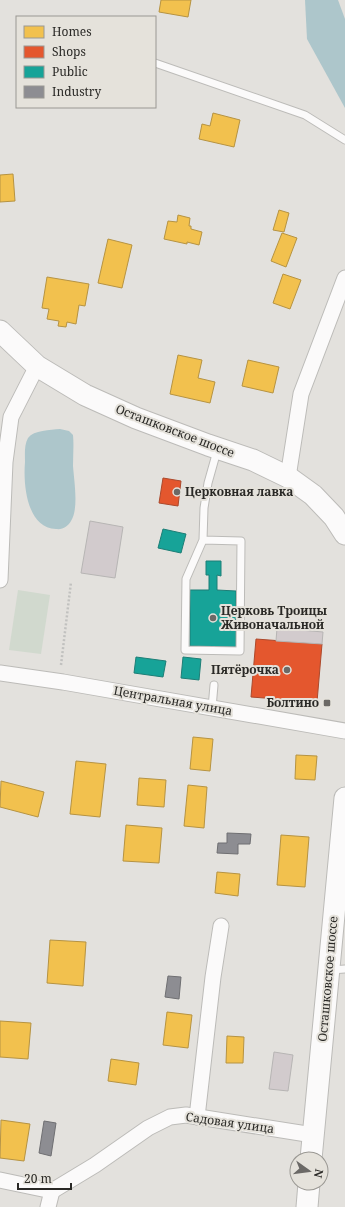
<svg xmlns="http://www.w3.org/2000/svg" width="345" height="1207" font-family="'Noto Serif',serif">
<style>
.green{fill:#d1d9ce}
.water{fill:#adc6cb}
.homes{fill:#f2c14e;stroke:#b69342}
.shops{fill:#e4572e;stroke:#ac492c}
.public{fill:#17a398;stroke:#1d7e76}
.industry{fill:#8d8d92;stroke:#6f6f72}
.building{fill:#d2cbcd;stroke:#b7b5b4}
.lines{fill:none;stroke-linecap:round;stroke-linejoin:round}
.lane-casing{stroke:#bcbbb8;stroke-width:9}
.street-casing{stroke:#bcbbb8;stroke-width:17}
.secondary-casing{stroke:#bcbbb8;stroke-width:23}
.path{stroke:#c1c1bf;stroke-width:2.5;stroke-dasharray:2 2;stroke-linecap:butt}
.lane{stroke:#fbfafa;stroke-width:7}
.street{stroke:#fbfafa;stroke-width:15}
.secondary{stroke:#fbfafa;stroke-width:21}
.poi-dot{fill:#6b6966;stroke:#e5e2db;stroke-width:1.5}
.labels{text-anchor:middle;stroke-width:4;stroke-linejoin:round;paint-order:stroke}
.street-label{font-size:12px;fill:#2a2926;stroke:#e5e2db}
.poi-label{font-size:12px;font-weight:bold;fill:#2a2926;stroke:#e5e2db;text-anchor:start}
</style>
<rect width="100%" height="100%" fill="#e3e1dd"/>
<path class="green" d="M18,590L50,595L41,654L9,650Z"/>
<g class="water">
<path d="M305,0H338L345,19V108L307,39Z"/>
<path d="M60,429L69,431L73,435C74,446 73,456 73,466C74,480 79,509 71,521C68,526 63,530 56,529C27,528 23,485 25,462C25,455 24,445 28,438C34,430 50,430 60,429Z"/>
</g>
<g class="homes">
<path d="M161,0H191L188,17L159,12Z"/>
<path d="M213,113L240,120L234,147L199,139L202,124L210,126Z"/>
<path d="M13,174L15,201L0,202V175Z"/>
<path d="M279,210L289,213L284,232L273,230Z"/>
<path d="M178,215L190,218L189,226H191V229L202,232L199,245L187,242V244L164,239L168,221L177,222Z"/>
<path d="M282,233L297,238L286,267L271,261Z"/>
<path d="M108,239L132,245L122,288L98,283Z"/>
<path d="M283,274L301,280L290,309L273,303Z"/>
<path d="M47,277L89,284L85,306L79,305L76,324L67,322L66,327L58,326L59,321L47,319L49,309L42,308Z"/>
<path d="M178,355L202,360L198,378L215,382L210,403L170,394Z"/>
<path d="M248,360L279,367L273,393L242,386Z"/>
<path d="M193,737L213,739L210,771L190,769Z"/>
<path d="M296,755L317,756L315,780L295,779Z"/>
<path d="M76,761L106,764L100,817L70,814Z"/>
<path d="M139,778L166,780L164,807L137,805Z"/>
<path d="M1,781L44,792L38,817L0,807Z"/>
<path d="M188,785L207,787L204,828L184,826Z"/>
<path d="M126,825L162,828L159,863L123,861Z"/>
<path d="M281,835L309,837L305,887L277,885Z"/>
<path d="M217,872L240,874L238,896L215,893Z"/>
<path d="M50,940L86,942L83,986L47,983Z"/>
<path d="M167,1012L192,1015L188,1048L163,1045Z"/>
<path d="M0,1021L31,1023L28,1059L0,1057Z"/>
<path d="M227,1036L244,1037L243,1063H226Z"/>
<path d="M111,1059L139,1063L136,1085L108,1081Z"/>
<path d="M1,1120L30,1124L24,1161L0,1158Z"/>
</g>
<g class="shops">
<path d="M163,478L181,481L178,506L159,503Z"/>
<path d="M256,639L322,644L317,702L251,697Z"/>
</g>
<g class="public">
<path d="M163,529L186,534L181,553L158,548Z"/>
<path d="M206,561H221V576L217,575V590L236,591V647L190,646V590H209V575H206Z"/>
<path d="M136,657L166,661L163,677L134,673Z"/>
<path d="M183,657L201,659L199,680L181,678Z"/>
</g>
<g class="industry">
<path d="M227,833L251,834L250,844H238V854L217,853L218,843H227Z"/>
<path d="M168,976L181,977L179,999L165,997Z"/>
<path d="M44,1121L56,1123L51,1156L39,1153Z"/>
</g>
<g class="building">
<path d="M90,521L123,527L115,578L81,573Z"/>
<path d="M277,628L323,632L322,644L276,641Z"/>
<path d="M274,1052L293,1055L288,1091L269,1089Z"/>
</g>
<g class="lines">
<g class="lane-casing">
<g id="lane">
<path d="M155,63L305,115L345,140"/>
<path d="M203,540L241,541L240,651L185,650L186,579L203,540L204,508L208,483L217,451"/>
<path d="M212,708L214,685"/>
<path d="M331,970L345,969"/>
</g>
</g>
<g class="street-casing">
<g id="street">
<path d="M288,477L301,394L345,278"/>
<path d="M0,580L5,462L11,417L37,366"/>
<path d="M0,673L63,682L345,731"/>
<path d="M197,1117L213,977L221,926"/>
<path d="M0,1180L52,1191L95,1165L148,1128L170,1117L186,1115L313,1135"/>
<path d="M48,1207L52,1191"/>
</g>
</g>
<g class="secondary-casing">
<g id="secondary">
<path d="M0,331L37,366L85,395L136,418L208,445L253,460L288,477L313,495L334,517L345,534"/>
<path d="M311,1159L345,798"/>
<path d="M307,1207L309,1183"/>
</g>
</g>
<path class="path" d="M61,665L71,582"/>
<use href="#lane" class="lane"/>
<use href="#street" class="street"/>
<use href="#secondary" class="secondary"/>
</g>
<g class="poi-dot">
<circle cx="177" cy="492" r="4"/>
<circle cx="213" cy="618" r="4"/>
<circle cx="287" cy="670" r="4"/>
<rect x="323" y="699" width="8" height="8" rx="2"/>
</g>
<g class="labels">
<g class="street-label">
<text transform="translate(175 431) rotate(21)" y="4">Осташковское шоссе</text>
<text transform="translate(173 701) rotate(10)" y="4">Центральная улица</text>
<text transform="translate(328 979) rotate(-85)" y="4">Осташковское шоссе</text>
<text transform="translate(230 1123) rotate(8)" y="4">Садовая улица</text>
</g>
<g class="poi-label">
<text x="185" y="496">Церковная лавка</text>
<text x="221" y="615">Церковь Троицы<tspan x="221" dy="14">Живоначальной</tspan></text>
<text x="279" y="674" text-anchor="end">Пятёрочка</text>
<text x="319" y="707" text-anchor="end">Болтино</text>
</g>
</g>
<rect x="16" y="16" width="140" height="92" fill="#e5e2db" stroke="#9a9893"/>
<rect x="24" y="26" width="20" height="12" fill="#f2c14e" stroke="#9a9893"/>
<text x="52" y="36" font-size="12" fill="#2a2926">Homes</text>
<rect x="24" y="46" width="20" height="12" fill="#e4572e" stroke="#9a9893"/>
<text x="52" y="56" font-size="12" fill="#2a2926">Shops</text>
<rect x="24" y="66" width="20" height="12" fill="#17a398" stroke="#9a9893"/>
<text x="52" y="76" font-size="12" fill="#2a2926">Public</text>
<rect x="24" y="86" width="20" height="12" fill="#8d8d92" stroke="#9a9893"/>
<text x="52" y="96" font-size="12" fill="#2a2926">Industry</text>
<g transform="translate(309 1171) rotate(104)"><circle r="19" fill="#e5e2db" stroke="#9a9893"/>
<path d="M0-3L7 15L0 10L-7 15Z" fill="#6b6966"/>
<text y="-6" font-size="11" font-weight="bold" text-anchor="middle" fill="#2a2926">N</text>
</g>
<path d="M18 1183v6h53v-6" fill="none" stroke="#2a2926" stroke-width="2"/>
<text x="24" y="1183" font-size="12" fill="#2a2926" stroke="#e5e2db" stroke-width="3" paint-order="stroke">20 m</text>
</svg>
